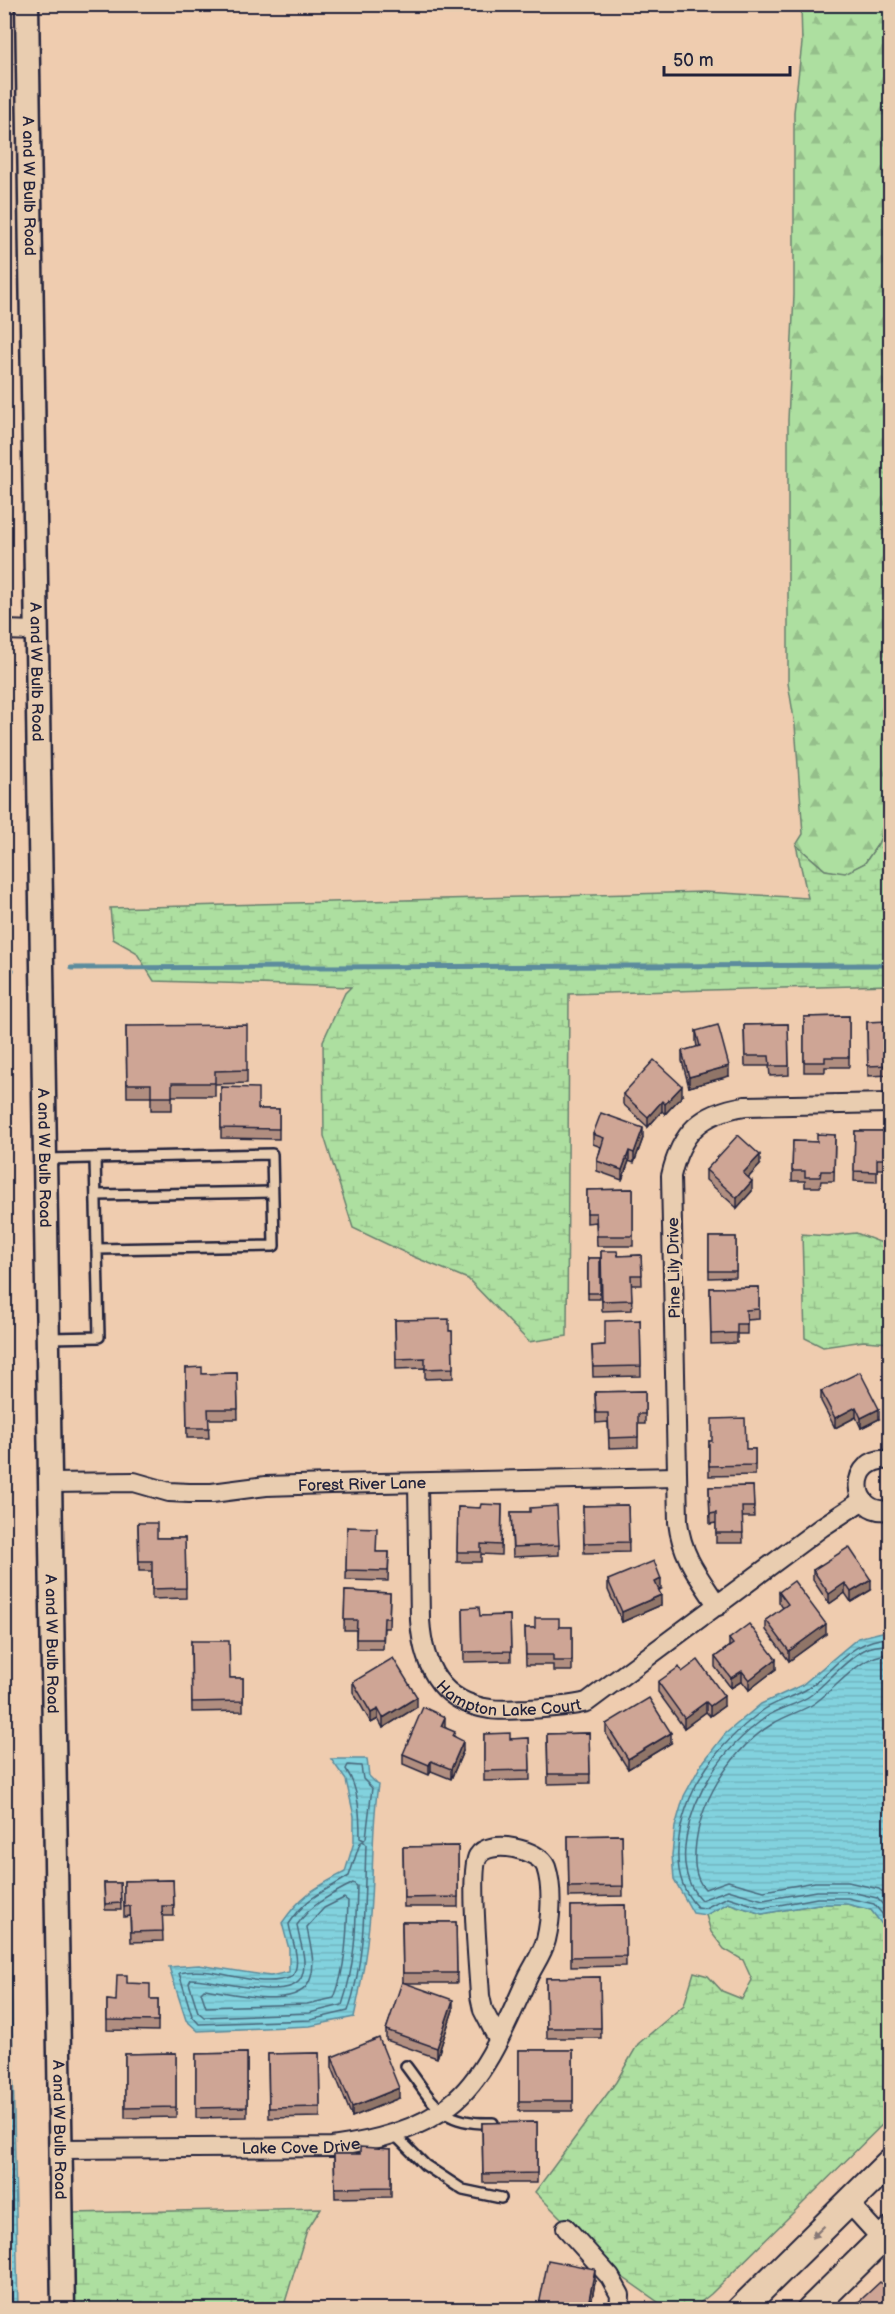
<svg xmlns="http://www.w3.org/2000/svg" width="895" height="2314" font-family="'Balsamiq Sans',sans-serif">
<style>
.forest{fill:url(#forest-firs);stroke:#68806e;stroke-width:1.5}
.wetland{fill:url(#wetland-marsh);stroke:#68806e;stroke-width:1.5}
.water{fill:url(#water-rules);stroke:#5c8c9d;stroke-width:1.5}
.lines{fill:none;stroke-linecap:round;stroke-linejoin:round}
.shore{stroke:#48687c;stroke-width:1.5}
.stream{stroke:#5c8c9d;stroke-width:5}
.service-casing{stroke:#22223b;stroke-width:14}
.minor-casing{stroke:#22223b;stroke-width:22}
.tertiary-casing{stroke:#22223b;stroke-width:27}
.secondary-casing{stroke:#22223b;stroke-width:30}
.service{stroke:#e9cdb0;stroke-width:9}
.minor{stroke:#e9cdb0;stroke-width:18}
.tertiary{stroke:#e9cdb0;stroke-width:22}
.secondary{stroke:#e9cdb0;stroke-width:26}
.wall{fill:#b18e80;stroke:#22223b;stroke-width:1.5}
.shaded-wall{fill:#907468;stroke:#22223b;stroke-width:1.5}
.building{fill:#cea595;stroke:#22223b;stroke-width:1.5}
.oneway{fill:#867876}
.labels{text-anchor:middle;stroke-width:6;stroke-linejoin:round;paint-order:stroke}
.street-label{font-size:16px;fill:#22223b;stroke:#e9cdb0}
</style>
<defs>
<pattern id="forest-firs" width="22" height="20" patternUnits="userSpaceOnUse" patternTransform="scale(1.5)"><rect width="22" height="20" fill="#addfa0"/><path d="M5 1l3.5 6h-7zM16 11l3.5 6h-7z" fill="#95bf8b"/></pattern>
<pattern id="wetland-marsh" width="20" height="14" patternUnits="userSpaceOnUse" patternTransform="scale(1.5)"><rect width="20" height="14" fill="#addfa0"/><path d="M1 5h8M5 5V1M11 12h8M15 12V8" fill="none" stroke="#95bf8b"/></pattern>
<pattern id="water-rules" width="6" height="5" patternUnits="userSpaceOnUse" patternTransform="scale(1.5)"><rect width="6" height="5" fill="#82d2de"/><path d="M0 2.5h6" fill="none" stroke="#70b4bf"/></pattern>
</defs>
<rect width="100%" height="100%" fill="#efccaf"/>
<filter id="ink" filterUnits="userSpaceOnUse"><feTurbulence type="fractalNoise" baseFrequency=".0167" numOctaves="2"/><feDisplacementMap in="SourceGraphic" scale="12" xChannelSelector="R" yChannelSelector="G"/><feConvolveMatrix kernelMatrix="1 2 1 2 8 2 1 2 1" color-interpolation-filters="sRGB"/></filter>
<g filter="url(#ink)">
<path class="forest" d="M801,5H890V816L878,844L865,863L845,874L825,870L796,845L803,834L795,725L788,683V420L794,295V112L802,43Z"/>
<g class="wetland">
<path d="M890,816V985L569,994L567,1336L529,1342L468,1279L414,1257L353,1228L324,1136L323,1041L345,993L351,987L154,981L136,952L113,939L110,908L704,892L808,898L796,845L825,870L845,873L865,863L878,844Z"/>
<path d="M856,1233L882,1243L890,1238V1343L864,1341L823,1347L805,1338L802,1234L827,1236Z"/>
<path d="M728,1903L762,1914L818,1904H847L871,1910L884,1926L890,1927V2117L711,2294L692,2309H668L621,2276L601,2252L594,2251L535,2192L616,2082L638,2044L684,2005L694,1972L708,1976L722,1991L742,1999L752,1980L743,1960L724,1949L711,1932L706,1915Z"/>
<path d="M321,2208L307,2230L285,2302L340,2309H72L70,2213Z"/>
</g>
<g class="water">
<path d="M882,1632H890V1927H884L871,1910L847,1904H818L762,1914L728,1903L706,1915L693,1913L674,1879L672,1855L675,1827L684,1796L701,1765L725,1734L761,1704L802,1685L858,1638Z"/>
<path d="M5,1674L18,2309L17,2310L4,2309Z"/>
<path d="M331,1759H367L369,1776L378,1785C371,1832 374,1878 369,1925C366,1956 361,1986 354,2017L310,2026L198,2031L186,2020L169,1967L199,1965L270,1976L289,1972V1949L282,1923C302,1894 315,1888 345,1872L354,1842V1816L346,1780Z"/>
</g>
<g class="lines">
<g class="shore">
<path d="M890,1638C852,1639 836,1668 807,1689C793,1698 775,1701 762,1711C741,1727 722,1745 707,1767C681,1804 662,1870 697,1907L705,1908L728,1897L763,1908L817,1898H848L874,1904L887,1920L890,1921"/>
<path d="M890,1645C882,1645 871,1646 864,1650C845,1660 828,1682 811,1695C798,1705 780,1707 766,1717C746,1732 726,1751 712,1773C690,1807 669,1867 701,1900L728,1890L763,1900L816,1891H847L877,1898L890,1913"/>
<path d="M890,1654C859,1655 839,1686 815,1703C803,1711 787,1715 774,1723C735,1746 702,1796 696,1842C694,1858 693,1877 705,1889L728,1881L764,1891L815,1882H848L879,1889L890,1898"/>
<path d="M348,1765L361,1766L363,1779L372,1788L366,1838L364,1840L360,1838C360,1815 359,1789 346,1769Z"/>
<path d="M363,1841L366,1844C364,1899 366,1958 348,2011L310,2020L199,2024L192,2016L179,1973C216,1964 255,1991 292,1977C303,1962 291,1939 289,1924C309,1894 321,1894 349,1876L360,1843Z"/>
<path d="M353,1883L357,1886C356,1925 355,1968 342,2005L309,2013L204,2017L198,2012L189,1983L191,1979C213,1978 293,2004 302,1976C308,1959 299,1941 297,1925C312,1903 331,1895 353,1883Z"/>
<path d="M344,1898L348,1901C347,1931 346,1969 334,1998L307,2004L206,2007L201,1992L204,1989C229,1992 302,2013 311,1977C316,1960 309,1943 307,1927L324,1908Z"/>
<path d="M4,1968L12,2310"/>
</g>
<g class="stream">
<path d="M71,968L890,965"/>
<path d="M4,970H12"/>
</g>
<g class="service-casing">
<g id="service">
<path d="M95,1158L97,1249"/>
<path d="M45,1159L272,1154L274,1246L97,1249L99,1337L49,1338"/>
<path d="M96,1195L272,1192"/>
<path d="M406,2066C434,2103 440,2125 493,2123"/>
<path d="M394,2134L425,2165L463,2190L501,2198"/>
</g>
</g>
<g class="minor-casing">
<g id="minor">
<path d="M4,630L36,631"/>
<path d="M890,1460C848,1455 848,1516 890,1510"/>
<path id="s1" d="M49,1483L134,1482L169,1492L189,1493H212L266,1486L330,1484L677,1477"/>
<path id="s2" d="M418,1483L420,1620C423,1666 440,1702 490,1709C502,1711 516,1709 528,1709C548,1708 567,1707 587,1702L822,1527L863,1500"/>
<path d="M718,1606C699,1577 682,1557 678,1522L671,1176C681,1132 701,1113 745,1106L890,1103"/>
<path id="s3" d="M61,2149L332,2147C374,2141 417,2131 451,2104C487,2076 509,2018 528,1977C534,1965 543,1952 546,1940C551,1919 553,1888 546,1867C539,1849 489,1838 478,1856C469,1871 479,1973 480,1996L483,2010L498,2039"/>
<path d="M849,2203L889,2247"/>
<path d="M566,2228L610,2277L620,2295L619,2310"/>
</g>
</g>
<g class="tertiary-casing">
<g id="tertiary">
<path id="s4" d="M27,4L63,2310"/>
</g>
</g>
<g class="secondary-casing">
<g id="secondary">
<path d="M740,2310L890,2162"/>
<path d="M810,2310L890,2231"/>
</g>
</g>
<use href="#service" class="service"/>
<use href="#minor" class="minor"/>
<use href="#tertiary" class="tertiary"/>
<use href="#secondary" class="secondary"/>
</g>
<g class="wall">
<path d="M849,1016V1067H825V1072H804V1017Z"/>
<path d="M867,1022L888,1036H891V1075L868,1076Z"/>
<path d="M788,1024L789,1075L770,1076L769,1066H745L744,1025Z"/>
<path d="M126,1026L247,1070V1083L215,1084V1096H172V1110H151V1097H127Z"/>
<path d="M696,1031L729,1076L689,1087L682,1061V1051L697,1047L696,1041Z"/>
<path d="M221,1087L258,1109H279V1139L221,1138Z"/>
<path d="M623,1094L682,1096L665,1114L662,1111L648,1127L623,1104Z"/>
<path d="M855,1131H891V1169H877V1182L854,1181Z"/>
<path d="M593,1134L643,1138L634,1163L629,1161L622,1180L597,1171V1161L601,1147L593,1144Z"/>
<path d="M835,1135L834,1181H821L820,1187H805V1181H792L793,1141L817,1142Z"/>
<path d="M760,1165L748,1178L752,1191L737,1208L706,1180V1170Z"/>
<path d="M633,1189V1246H597L596,1222L587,1223V1190Z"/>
<path d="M709,1237H736V1277L709,1278Z"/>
<path d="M601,1251L618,1256L641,1255L642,1285H631L632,1310L602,1311Z"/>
<rect x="588" y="1258" width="12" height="41"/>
<path d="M759,1287V1319L747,1320V1334H737V1343L711,1344L710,1288Z"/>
<path d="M395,1320L452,1331L453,1378L425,1379V1368L396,1369Z"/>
<path d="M640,1320L641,1376L593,1377L592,1346L605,1345Z"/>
<path d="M186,1368L202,1374L237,1373L238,1419H208L209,1438H187Z"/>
<path d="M645,1391V1424H638V1447L609,1448L608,1422L596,1423L595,1392Z"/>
<path d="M821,1391L879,1419L861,1428L856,1417L835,1428L821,1401Z"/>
<path d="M709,1441L746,1449H755V1475L709,1476Z"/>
<path d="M753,1486L754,1517H742L743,1543H716V1523L710,1524L709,1487Z"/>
<path d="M502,1505L501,1555L481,1554V1562H457L458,1507L480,1508Z"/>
<path d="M628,1505L629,1552L584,1553L583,1506Z"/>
<path d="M511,1512H530L559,1545V1555L513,1557Z"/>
<path d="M138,1523L157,1538H185L186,1598L152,1599V1571H139Z"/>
<path d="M347,1527L377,1552H389L388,1581L346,1580Z"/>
<path d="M813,1570L871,1590L851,1602L845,1593L829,1604L813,1580Z"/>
<path d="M608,1580L661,1589L659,1590L661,1605L622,1622L608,1590Z"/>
<path d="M345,1591L390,1593L389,1628H384L383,1649H356V1630H344Z"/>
<path d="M779,1592L826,1634L789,1661L766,1630V1620L783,1608L779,1602Z"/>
<path d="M463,1608L480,1616L510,1615L511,1661L464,1662Z"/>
<path d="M572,1627V1671H553V1665H526L525,1628Z"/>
<path d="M729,1639L776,1669L749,1690L742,1681L731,1688L715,1667V1657L729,1646Z"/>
<path d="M191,1641L230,1678H243V1711L192,1712Z"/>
<path d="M682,1672L724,1706L710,1716L706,1712L684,1728L658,1692V1682Z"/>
<path d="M353,1682L417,1707L383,1728L378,1719L371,1723L353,1692Z"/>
<path d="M606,1724L671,1743L628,1769L606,1734Z"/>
<path d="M445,1727L455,1737L463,1751L451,1779L431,1771L429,1775L403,1764V1754Z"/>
<path d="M589,1733L590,1783L548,1784L547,1734Z"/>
<path d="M484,1734L510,1739L529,1738L530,1780L484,1781Z"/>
<path d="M622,1835L623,1896L569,1897L568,1836Z"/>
<path d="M458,1846V1907H404L403,1847Z"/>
<path d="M173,1880L174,1916H162L163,1941L131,1942L130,1916L124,1917V1881Z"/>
<path d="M104,1883H120L121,1910H105Z"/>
<path d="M625,1905L626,1966L571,1967V1906Z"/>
<path d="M402,1922H456L457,1983H404L453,2010L437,2058L386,2040V2030L403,1983Z"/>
<path d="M600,1977L601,2038H547L546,1978Z"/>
<path d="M127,1983L150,1999H158V2031L107,2030V2000L116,2001Z"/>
<rect x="519" y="2050" width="54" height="61"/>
<path d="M176,2053V2117L125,2118V2054Z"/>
<path d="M247,2053V2117L196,2118V2054Z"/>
<path d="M319,2053L320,2117L269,2118L268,2054Z"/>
<path d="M332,2057L399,2098L352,2117L332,2067Z"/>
<path d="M537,2122V2183H483L482,2123Z"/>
<path d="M391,2149V2197L335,2198L334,2154H360Z"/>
<path d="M595,2282L590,2310H538Z"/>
</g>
<g class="shaded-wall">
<path d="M729,1066V1076L689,1087V1077Z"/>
<path d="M682,1086V1096L665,1114V1104Z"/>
<path d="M662,1101V1111L648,1127V1117Z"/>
<path d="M643,1128V1138L634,1163V1153Z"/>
<path d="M629,1151V1161L622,1180V1170Z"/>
<path d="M760,1155V1165L743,1183V1173Z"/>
<path d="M752,1181V1191L737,1208V1198Z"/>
<path d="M856,1407V1417L835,1428V1418Z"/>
<path d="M879,1409V1419L861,1428V1418Z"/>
<path d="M661,1579V1589L655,1592V1582Z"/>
<path d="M871,1580V1590L851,1602V1592Z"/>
<path d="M845,1583V1593L829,1604V1594Z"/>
<path d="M661,1595V1605L622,1622V1612Z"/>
<path d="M826,1624V1634L789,1661V1651Z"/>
<path d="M776,1659V1669L749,1690V1680Z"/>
<path d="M742,1671V1681L731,1688V1678Z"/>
<path d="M724,1696V1706L710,1716V1706Z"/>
<path d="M417,1697V1707L383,1728V1718Z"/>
<path d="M706,1702V1712L684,1728V1718Z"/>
<path d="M378,1709V1719L371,1723V1713Z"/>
<path d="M445,1717V1727L441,1736V1726Z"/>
<path d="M671,1733V1743L628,1769V1759Z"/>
<path d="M463,1741V1751L451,1779V1769Z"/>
<path d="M431,1761V1771L429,1775V1765Z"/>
<path d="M453,2000V2010L437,2058V2048Z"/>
<path d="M399,2088V2098L352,2117V2107Z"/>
<path d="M595,2269V2282L590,2310H588V2305Z"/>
</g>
<g class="building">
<path d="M849,1016V1057H825V1062H804V1017Z"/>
<path d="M888,1021V1036H891V1065L868,1066L867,1022Z"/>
<path d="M788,1024L789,1066H770L769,1056H745L744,1025Z"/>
<path d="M247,1025V1070L215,1071V1083H172V1097H151V1084H127L126,1026Z"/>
<path d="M718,1025L729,1066L689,1077L682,1051L700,1046L696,1031Z"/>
<path d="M654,1060L682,1086L665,1104L662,1101L648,1117L623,1094Z"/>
<path d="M221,1087L258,1088V1109H279V1129L221,1128Z"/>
<path d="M601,1113L643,1128L634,1153L629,1151L622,1170L597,1161L604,1138L593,1134Z"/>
<path d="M855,1131H891V1159H877V1172L854,1171Z"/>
<path d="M817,1134L835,1135L834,1171H821L820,1177H805V1171H792L793,1141L817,1142Z"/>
<path d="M738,1135L760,1155L743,1173L752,1181L737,1198L706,1170Z"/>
<path d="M633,1189V1236H597L596,1213H587V1190Z"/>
<rect x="709" y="1237" width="27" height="34"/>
<path d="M601,1251H617L618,1256L641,1255L642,1275H631L632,1300L602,1301Z"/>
<rect x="588" y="1258" width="12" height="35"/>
<path d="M759,1287V1309L746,1310L747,1324H737V1333L711,1334L710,1288Z"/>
<path d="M449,1319V1331H452L453,1368L425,1369V1358L396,1359L395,1320Z"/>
<path d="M640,1320L641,1366L593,1367L592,1346L605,1345V1321Z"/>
<path d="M202,1367V1374L237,1373L238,1409H208L209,1428H187L186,1368Z"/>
<path d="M860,1372L879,1409L861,1418L856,1407L835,1418L821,1391Z"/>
<path d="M645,1391V1414H638V1437L609,1438L608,1413H596L595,1392Z"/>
<path d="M745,1418L746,1449H755V1465L709,1466V1441H712V1419Z"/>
<path d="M753,1486L754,1507H742L743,1533H716V1513L710,1514L709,1487Z"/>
<path d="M481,1504L502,1505L501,1545L481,1544V1552H457L458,1507L480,1508Z"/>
<path d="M628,1505L629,1542L584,1543L583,1506Z"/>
<path d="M557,1506L559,1545L513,1547L511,1512H530V1508Z"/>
<path d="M138,1523H157V1538H185L186,1588L152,1589V1561H139Z"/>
<path d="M347,1527L377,1528L376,1552H389L388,1571L346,1570Z"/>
<path d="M849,1547L871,1580L851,1592L845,1583L829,1594L813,1570Z"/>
<path d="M654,1561L661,1579L655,1582L661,1595L622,1612L608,1580Z"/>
<path d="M794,1581L826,1624L789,1651L766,1620L788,1604L779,1592Z"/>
<path d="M345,1591L390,1593L389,1618H384L383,1639H356L357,1620H344Z"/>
<path d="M479,1607L480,1616L510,1615L511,1651L464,1652L463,1608Z"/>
<path d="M535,1618H559V1627H572V1661H553V1655H526L525,1628H535Z"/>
<path d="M749,1624L776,1659L749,1680L742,1671L731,1678L715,1657L733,1644L729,1639Z"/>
<path d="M191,1641H229L230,1678H243V1701L192,1702Z"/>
<path d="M393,1658L417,1697L383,1718L378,1709L371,1713L353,1682Z"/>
<path d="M698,1660L724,1696L710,1706L706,1702L684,1718L658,1682L679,1667L682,1672Z"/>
<path d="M649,1698L671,1733L628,1759L606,1724Z"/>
<path d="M423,1707L445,1717L441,1726L455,1732L453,1736L463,1741L451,1769L431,1761L429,1765L403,1754Z"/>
<path d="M510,1733V1739L529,1738L530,1770L484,1771V1734Z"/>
<path d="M589,1733L590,1774H548L547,1734Z"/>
<path d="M622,1835L623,1886L569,1887L568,1836Z"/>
<path d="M458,1846V1897L404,1898L403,1847Z"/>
<path d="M173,1880L174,1906H162L163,1931L131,1932L130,1906L124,1907V1881Z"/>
<path d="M104,1883H120L121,1903L105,1904Z"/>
<path d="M625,1905L626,1956L571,1957V1906Z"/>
<path d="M402,1922H456L457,1973H403Z"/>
<path d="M117,1975H127V1983L150,1984V1999H158V2021L107,2020V2000L116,2001Z"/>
<path d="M600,1977L601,2028H547L546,1978Z"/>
<path d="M402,1982L453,2000L437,2048L386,2030Z"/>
<path d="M379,2038L399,2088L352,2107L332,2057Z"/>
<rect x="519" y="2050" width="54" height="51"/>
<path d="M176,2053V2107L125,2108V2054Z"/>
<path d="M247,2053V2107L196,2108V2054Z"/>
<path d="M319,2053L320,2107L269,2108L268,2054Z"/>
<path d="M537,2122V2173L483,2174L482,2123Z"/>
<path d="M360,2147L391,2149V2187L335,2188L334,2154H360Z"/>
<path d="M548,2260L595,2269L588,2305L583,2304L582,2310H538Z"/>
<path d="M880,2282L891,2293V2310H850Z"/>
</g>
<defs><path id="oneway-solid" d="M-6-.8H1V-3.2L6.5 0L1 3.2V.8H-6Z" transform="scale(1.5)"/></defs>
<use class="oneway" href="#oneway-solid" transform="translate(818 2232) rotate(136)"/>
</g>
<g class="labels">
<g class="street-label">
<text dy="6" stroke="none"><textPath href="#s4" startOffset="182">A and W Bulb Road</textPath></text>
<text dy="6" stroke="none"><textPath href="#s4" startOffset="668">A and W Bulb Road</textPath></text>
<text dy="6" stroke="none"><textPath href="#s4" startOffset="1154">A and W Bulb Road</textPath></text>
<text transform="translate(673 1268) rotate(-91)" y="6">Pine Lily Drive</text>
<text dy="6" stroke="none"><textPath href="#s1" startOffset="315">Forest River Lane</textPath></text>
<text dy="6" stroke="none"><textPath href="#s4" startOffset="1640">A and W Bulb Road</textPath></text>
<text dy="6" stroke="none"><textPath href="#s2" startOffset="278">Hampton Lake Court</textPath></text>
<text dy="6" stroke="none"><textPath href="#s4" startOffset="2126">A and W Bulb Road</textPath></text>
<text dy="6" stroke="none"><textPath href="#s3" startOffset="240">Lake Cove Drive</textPath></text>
</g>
</g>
<rect width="895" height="2314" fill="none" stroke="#e9cdb0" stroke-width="24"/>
<rect x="12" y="12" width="871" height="2290" fill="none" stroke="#22223b" stroke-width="2" filter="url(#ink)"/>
<path d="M664 66v9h126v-9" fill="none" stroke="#22223b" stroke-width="3"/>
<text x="673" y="66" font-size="18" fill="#22223b" stroke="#e9cdb0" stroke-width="4.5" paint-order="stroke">50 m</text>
</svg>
